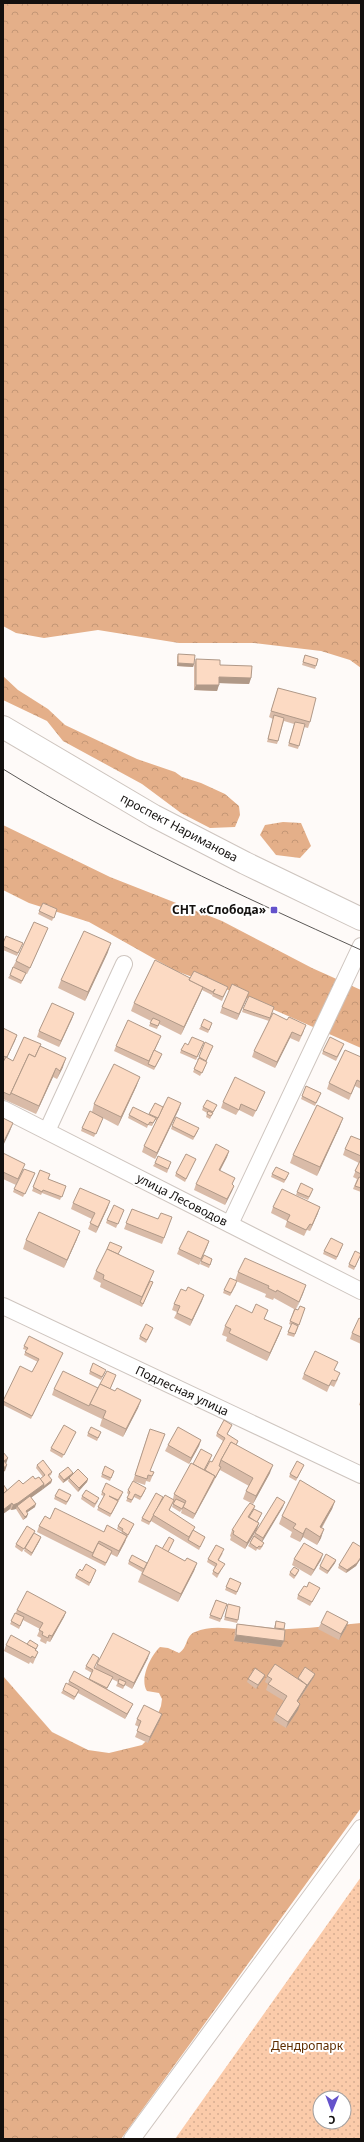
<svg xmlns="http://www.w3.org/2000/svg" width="364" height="2142" font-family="'Noto Sans',sans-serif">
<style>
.forest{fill:url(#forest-crowns)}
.garden{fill:url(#garden-dots);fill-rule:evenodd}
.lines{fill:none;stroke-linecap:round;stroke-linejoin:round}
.street-casing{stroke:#cec5bf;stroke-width:18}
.primary-casing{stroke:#cec5bf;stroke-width:24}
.street{stroke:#fff;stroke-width:16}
.primary{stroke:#fff;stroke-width:22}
.tram{stroke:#5c5957;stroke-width:1}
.wall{fill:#d9bba8}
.shaded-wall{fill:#b09988}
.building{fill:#fcdac3;stroke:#b09988}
.poi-dot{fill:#6452cb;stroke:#fff;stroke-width:1.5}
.labels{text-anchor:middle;stroke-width:4;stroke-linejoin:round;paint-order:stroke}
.street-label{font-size:12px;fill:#13100e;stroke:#fff}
.poi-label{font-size:12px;font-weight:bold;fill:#13100e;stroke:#fff;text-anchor:end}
.park-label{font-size:12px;fill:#5e2d00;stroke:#fff}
</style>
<defs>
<pattern id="forest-crowns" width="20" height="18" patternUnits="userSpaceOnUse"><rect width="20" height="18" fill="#e4af89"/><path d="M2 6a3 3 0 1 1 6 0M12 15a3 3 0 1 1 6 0" fill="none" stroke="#c39675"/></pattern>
<pattern id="garden-dots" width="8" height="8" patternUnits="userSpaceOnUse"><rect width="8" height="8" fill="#fbcbaa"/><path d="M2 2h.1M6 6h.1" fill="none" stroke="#d6ad91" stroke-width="1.8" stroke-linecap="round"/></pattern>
</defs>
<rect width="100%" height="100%" fill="#fefaf8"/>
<g class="forest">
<path d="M3,3H361V668L350,660L321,651L254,643H179L98,630L44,638L16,633L3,626Z"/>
<path d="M3,676L18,690L48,709L65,725L137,759L175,772L182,777L201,783L225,794L239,806L240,815L235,827L210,828L181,813L142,784L63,741L47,721L3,700Z"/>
<path d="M283,822L301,823L311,846L300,858L276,855L260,835L265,825Z"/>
<path d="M3,825L110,877L222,921L312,968L361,990V1048L231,991L176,971L89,922L29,903L3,890Z"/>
<path d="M361,1623V1808L121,2139H3V1676L52,1732L88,1750L109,1753L142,1745L148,1739L161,1706L162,1699L159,1693L147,1691C139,1679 151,1655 160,1647L168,1648L179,1653C188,1648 185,1636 195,1632C214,1623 239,1631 259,1630C293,1630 327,1626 361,1623Z"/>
</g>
<path class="garden" d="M361,1877V2139H175ZM320,2098H344V2122H320Z"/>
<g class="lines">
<g class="street-casing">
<g id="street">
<path d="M3,1109L361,1291"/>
<path d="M47,1131L124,964"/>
<path d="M230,1224L361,946"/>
<path d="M3,1306L361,1475"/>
<path d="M132,2139L361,1828"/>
</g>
</g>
<g class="primary-casing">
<path id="primary" d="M3,727L154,816L245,863L361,919"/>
</g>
<use href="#street" class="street"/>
<use href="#primary" class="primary"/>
<path class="tram" d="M3,769C116,839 240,895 361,950"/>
</g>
<g class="wall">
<path d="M178,654L194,664L193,667L177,666V657Z"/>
<path d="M305,655L318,659L315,669L302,665Z"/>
<path d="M196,659L220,665L251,678L249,684L219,683L217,691L194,690V665Z"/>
<path d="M278,688L310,722L308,728L304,727L298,749L288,746L294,724L284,721L277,744L267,742L273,719L269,717Z"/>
<path d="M43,903L56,912L52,921L38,914Z"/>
<path d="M45,934L27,974L13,967L16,961Z"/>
<path d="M3,943H23L17,956L3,950Z"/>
<path d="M108,952L85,1001L58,988L61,980Z"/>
<path d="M26,973L21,984L8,978L10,975Z"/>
<path d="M190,978L228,987L222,1001L212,996L213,993L212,995L202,990L181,1035L159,1024L157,1029L149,1026L151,1021L131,1011L134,1003Z"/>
<path d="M247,998L237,1020L220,1013L222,1007Z"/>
<path d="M243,1009L273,1011L269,1021L242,1012Z"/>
<path d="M74,1013L59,1047L37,1037L39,1031Z"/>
<path d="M273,1013L304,1031L299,1042L290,1038L275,1068L252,1057L254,1051Z"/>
<path d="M201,1026H211L208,1033L199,1029Z"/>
<path d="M3,1028L17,1035L7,1058L13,1061L40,1046L63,1067L57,1079L53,1077L36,1114L3,1099Z"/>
<path d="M159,1041L155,1050L161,1057L154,1070L114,1051L116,1046Z"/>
<path d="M188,1045H203L196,1060L180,1053L181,1050Z"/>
<path d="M213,1046L206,1062V1065L200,1076L193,1072L198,1060H197L199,1057Z"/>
<path d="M343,1047L336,1061L322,1054L323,1051Z"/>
<path d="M361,1057V1089L355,1086L349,1100L327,1089L329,1083Z"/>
<path d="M137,1085L118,1126L103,1118L94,1137L81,1131L82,1128L92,1112L94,1104Z"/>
<path d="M306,1086L321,1093L315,1106L301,1099Z"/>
<path d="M265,1092L263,1097L253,1117L239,1110L236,1115L221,1108L223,1102Z"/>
<path d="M155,1103L163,1107L179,1109L155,1159L142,1152L144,1146L157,1121L155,1120L152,1126L148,1125L147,1128L128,1118L129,1115H149Z"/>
<path d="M217,1105L210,1119L206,1117L207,1113L202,1110L203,1107Z"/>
<path d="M172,1126L198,1131L193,1140L171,1129Z"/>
<path d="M340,1126L317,1176L290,1163L293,1155Z"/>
<path d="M361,1140V1192L353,1189L357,1179L353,1177L359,1163L343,1155L345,1149Z"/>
<path d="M229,1151L227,1157L220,1171L234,1186L232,1191L225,1205L194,1190L196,1184Z"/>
<path d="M3,1153L23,1170L16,1185L3,1179Z"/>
<path d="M196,1159L185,1182L175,1176L176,1173Z"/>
<path d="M171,1162L167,1173L153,1166L155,1163Z"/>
<path d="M40,1170L48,1179L66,1186L60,1200L42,1193L41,1195L32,1191Z"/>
<path d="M35,1173L23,1197L13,1192L14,1189Z"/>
<path d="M272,1174L288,1176L284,1183L271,1177Z"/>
<path d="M297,1192H312L308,1200L296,1195Z"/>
<path d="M73,1203L108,1207L96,1233L88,1229L92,1219L71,1209Z"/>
<path d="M273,1207L318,1213L310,1231L307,1230L304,1236L285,1227L287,1221L271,1213Z"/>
<path d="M132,1209L158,1219L172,1217L162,1244L124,1229Z"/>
<path d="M124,1210L116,1228L106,1223L107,1220Z"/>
<path d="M77,1239L64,1268L23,1249L26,1240Z"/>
<path d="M209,1241L199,1265L177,1254L179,1249Z"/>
<path d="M342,1247L336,1260L323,1254L324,1251Z"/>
<path d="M119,1254L150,1281L153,1282L142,1307L100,1287L101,1283L93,1279L96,1271Z"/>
<path d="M361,1254L354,1270L348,1267L349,1264Z"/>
<path d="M204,1255L212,1259L209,1268L200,1264Z"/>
<path d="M238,1272L306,1285L296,1309L298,1310L305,1308L298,1328L294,1337L287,1335L291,1325L289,1324L294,1309L274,1298L273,1300L265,1297L266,1294L236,1281V1285L230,1296L223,1293L224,1290L235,1281Z"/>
<path d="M186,1291L204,1295L190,1326L174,1318L177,1312L172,1310L174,1304Z"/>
<path d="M265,1319L282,1327L279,1335L267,1361L226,1341L227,1337L222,1335L225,1326Z"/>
<path d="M361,1319V1344L350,1339L352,1333Z"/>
<path d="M152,1331L146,1343L139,1339L140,1336Z"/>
<path d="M24,1346L63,1353L31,1419L3,1405V1401L32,1372L38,1362L24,1355L26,1350L23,1349Z"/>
<path d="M334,1370L338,1379L334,1387L330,1385L327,1392L302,1379L304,1374Z"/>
<path d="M90,1371L105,1373L101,1380L89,1374Z"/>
<path d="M115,1378L110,1389L115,1391L141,1400L138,1408L123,1437L100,1426L102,1419L52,1395L54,1389L98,1388L100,1384Z"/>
<path d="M361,1399V1406L359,1405Z"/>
<path d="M231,1428L227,1434L236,1445L270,1473L253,1504L243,1499L246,1491L249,1486L220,1470L193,1519L181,1513L182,1509L180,1512L172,1507L174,1501L169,1511L193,1531L205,1537L199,1550L151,1521L149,1525L141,1521L142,1518L163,1497L173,1499L174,1494L193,1464L211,1458L205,1470L212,1462L223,1441L216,1436L217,1433Z"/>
<path d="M76,1432L62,1458L50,1451L51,1448Z"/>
<path d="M101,1432L97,1441L87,1436L88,1433Z"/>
<path d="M148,1434L150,1471L154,1472L150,1482L146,1481L145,1485L133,1481Z"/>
<path d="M201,1440L199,1446L189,1464L165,1451L168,1445Z"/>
<path d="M37,1465L52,1472L51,1475L49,1476L52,1480L51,1483L31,1497L35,1507L27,1512V1517L23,1520L16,1509L11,1510L10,1509L3,1514V1484L7,1490L35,1479H40L43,1477L36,1468Z"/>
<path d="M304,1465L296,1481L289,1477L290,1474Z"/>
<path d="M114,1471L110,1481L101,1477L102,1474Z"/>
<path d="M59,1474L72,1475L88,1479L87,1482L78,1492L68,1481L69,1479L63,1483L58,1477Z"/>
<path d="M128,1490L145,1491L140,1500L134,1497L131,1503L126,1501L129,1495L127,1493Z"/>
<path d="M102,1492L122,1495L110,1517L97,1510L104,1496L101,1495Z"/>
<path d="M55,1496L70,1498L66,1505L54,1499Z"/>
<path d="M82,1496L98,1501L94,1508L81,1499Z"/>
<path d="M335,1501L332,1509L322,1528L321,1538L317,1545L303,1537L300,1542L290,1537L292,1532L279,1524L282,1516Z"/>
<path d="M255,1506L254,1509L261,1516L257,1522L259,1523L257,1529L245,1549L230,1540L231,1537L230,1536L232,1530Z"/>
<path d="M283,1507L262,1541L263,1546L260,1550L257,1549L256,1551L248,1546L255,1533Z"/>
<path d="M50,1519L104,1532L121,1533L122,1532L117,1529L118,1526L134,1524L127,1538V1537L125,1542L117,1557L111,1554L105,1566L37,1532L39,1526Z"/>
<path d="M33,1534L22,1552L15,1547L16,1544Z"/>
<path d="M40,1540L31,1556L24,1551L25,1548Z"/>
<path d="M174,1540L168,1552L185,1561L197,1563L194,1571L178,1602L138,1582L142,1572L128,1564L129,1561L147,1563L162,1549Z"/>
<path d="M361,1547V1558L356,1566L346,1573L338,1568L339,1565Z"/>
<path d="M223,1553L219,1560L223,1567L217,1578L212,1574L215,1567L207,1562L208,1559Z"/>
<path d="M294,1559L321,1560L311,1576L292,1565Z"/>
<path d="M336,1560L335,1563L327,1574L319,1569L320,1566Z"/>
<path d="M96,1570L89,1586L75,1578L76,1575L82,1571Z"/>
<path d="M299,1570L298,1573L294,1579L289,1575L290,1572Z"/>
<path d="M230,1578L241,1583L236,1595L225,1590Z"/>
<path d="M307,1587L320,1588L310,1606L297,1599L298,1595Z"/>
<path d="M216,1600L227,1604L220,1622L209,1618Z"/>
<path d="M228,1604L238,1620L237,1623L224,1620Z"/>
<path d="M17,1610L66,1612L64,1617L50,1642L47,1641L46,1644L40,1641L41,1638L37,1636L40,1629L23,1620L19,1629L10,1624Z"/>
<path d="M276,1621L284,1641L281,1647L234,1641L235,1630L237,1624L274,1628Z"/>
<path d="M348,1622L346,1628L339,1640L318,1629L321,1623Z"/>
<path d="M27,1644L38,1645L36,1650L38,1652L33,1664L30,1662L29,1664L4,1651L6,1645Z"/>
<path d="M99,1658L94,1668H95L97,1664L148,1658L132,1689L125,1685L123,1689L116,1686L118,1682L112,1679L107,1689L130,1710L125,1719L78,1693L74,1700L61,1693L63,1690L68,1684L69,1681L89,1679L92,1673L85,1669L86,1666Z"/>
<path d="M265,1675L264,1678L256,1689L247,1682L248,1679Z"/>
<path d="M267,1676L298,1678L314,1677L298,1702V1710L286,1728L273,1720L276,1714L284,1701L266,1690L268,1684L265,1682Z"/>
<path d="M137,1719L160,1720L148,1743L135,1737L139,1727L135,1725Z"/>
</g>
<g class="shaded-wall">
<path d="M178,663L194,664L193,667L177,666Z"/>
<path d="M219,677L251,678L249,684L217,683Z"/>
<path d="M196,685H219L217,691L194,690Z"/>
<path d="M48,928L45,934L27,974L30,968Z"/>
<path d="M111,943L108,952L85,1001L88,992Z"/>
<path d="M203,987L200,995L181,1035L184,1027Z"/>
<path d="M249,992L247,998L237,1020L239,1014Z"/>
<path d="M74,1013L72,1019L59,1047L61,1041Z"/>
<path d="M292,1032L290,1038L275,1068L277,1062Z"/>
<path d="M17,1035L15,1041L4,1063L7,1057Z"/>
<path d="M66,1058L63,1067L57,1079L60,1071Z"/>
<path d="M56,1068L53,1077L36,1114L39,1106Z"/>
<path d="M140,1077L137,1085L118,1126L121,1117Z"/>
<path d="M181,1103L179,1109L155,1159L157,1153Z"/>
<path d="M343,1118L340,1126L317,1176L320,1167Z"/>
<path d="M13,1123L10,1131L3,1146V1143Z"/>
<path d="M229,1151L227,1157L217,1176L219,1170Z"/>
<path d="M234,1186L232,1191L225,1205L227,1199Z"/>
<path d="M110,1201L108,1207L96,1233L98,1227Z"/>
<path d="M320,1207L318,1213L310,1231L312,1225Z"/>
<path d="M80,1231L77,1239L64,1268L67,1260Z"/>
<path d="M209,1241L207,1247L199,1265L201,1259Z"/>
<path d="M306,1285L303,1294L296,1310L299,1302Z"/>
<path d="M204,1295L202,1301L190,1326L192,1320Z"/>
<path d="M282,1327L279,1335L267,1361L270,1353Z"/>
<path d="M141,1400L138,1408L123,1437L126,1429Z"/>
<path d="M201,1440L199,1446L189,1464L191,1458Z"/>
<path d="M8,1458L6,1464L4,1461Z"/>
<path d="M7,1465L5,1471L3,1472V1468Z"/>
<path d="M273,1465L270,1473L253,1504L256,1496Z"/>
<path d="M73,1473L72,1476L63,1483L64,1480Z"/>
<path d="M215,1476L213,1482L193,1519L195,1514Z"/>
<path d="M88,1479L87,1482L78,1492L79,1488Z"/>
<path d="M52,1480L51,1483L42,1490L43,1487Z"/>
<path d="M44,1484L42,1490L18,1507L17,1506L16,1509L11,1510L13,1505Z"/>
<path d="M335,1501L332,1509L317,1535L320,1527Z"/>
<path d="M285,1502L283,1507L261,1544L263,1538Z"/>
<path d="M12,1503L10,1509L3,1514V1510Z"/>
<path d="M36,1504L35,1507L25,1514L26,1511Z"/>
<path d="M28,1514L27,1517L23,1520L25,1517Z"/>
<path d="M259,1523L257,1529L245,1549L247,1543Z"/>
<path d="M306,1528L303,1537L300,1542L303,1534Z"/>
<path d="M324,1529L321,1538L317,1545L320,1537Z"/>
<path d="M127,1536L125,1542L117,1557L119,1551Z"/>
<path d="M41,1537L40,1540L31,1556L32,1553Z"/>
<path d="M323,1554L321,1560L311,1576L314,1570Z"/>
<path d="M361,1557V1558L356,1566L346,1573L347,1570Z"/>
<path d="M336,1560L335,1563L327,1574L328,1571Z"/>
<path d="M197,1563L194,1571L178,1602L181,1594Z"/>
<path d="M66,1612L64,1617L50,1642L52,1636Z"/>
<path d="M348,1622L346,1628L339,1640L341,1634Z"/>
<path d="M236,1635L284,1641L281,1647L234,1641Z"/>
<path d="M150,1652L148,1658L132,1689L134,1683Z"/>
<path d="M315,1674L314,1677L294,1707L297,1701L307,1685Z"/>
<path d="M265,1675L264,1678L256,1689L258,1685Z"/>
<path d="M133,1704L130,1710L125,1719L127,1714Z"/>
<path d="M300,1704L298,1710L286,1728L288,1722Z"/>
<path d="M162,1714L160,1720L148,1743L150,1737Z"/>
</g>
<g class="building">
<path d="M178,654L195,655L194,664L178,663Z"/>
<path d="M305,655L318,659L316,666L303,662Z"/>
<path d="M196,659L220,660V665L252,666L251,678L219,677V685H196Z"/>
<path d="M278,688L316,698L310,722L271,711Z"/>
<path d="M274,715L284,718L278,741L268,739Z"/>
<path d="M295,722L305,724L299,746L289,743Z"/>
<path d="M43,903L57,909L54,918L39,911Z"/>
<path d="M34,922L48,928L30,968L16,961Z"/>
<path d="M84,931L111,943L88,992L61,980Z"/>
<path d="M6,936L23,943L18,953L3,946V943Z"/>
<path d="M155,960L190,978L189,980L203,987L184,1027L134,1003Z"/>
<path d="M13,967L26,973L22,981L10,975Z"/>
<path d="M194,971L228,987L223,997L213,993L215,989L213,992L189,980Z"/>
<path d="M232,984L249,992L239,1014L222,1007Z"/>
<path d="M249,996L274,1007L270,1018L243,1009Z"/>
<path d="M52,1003L74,1013L61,1041L39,1031Z"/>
<path d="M273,1013L287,1020L289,1017L306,1025L301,1036L292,1032L277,1062L254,1051Z"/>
<path d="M153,1018L160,1021L158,1026L150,1023Z"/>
<path d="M204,1019L212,1023L209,1030L201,1026Z"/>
<path d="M128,1020L161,1036L149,1061L116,1046Z"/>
<path d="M3,1028L17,1035L7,1057L3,1056Z"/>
<path d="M24,1037L41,1044L35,1057L29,1054L10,1095L3,1092V1062L6,1057L13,1061Z"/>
<path d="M192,1037L204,1042L197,1057L181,1050L185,1043L188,1045Z"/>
<path d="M330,1037L344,1044L337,1057L323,1051Z"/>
<path d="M205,1042L213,1046L206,1061L199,1057Z"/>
<path d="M40,1046L66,1058L60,1071L56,1068L39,1106L11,1093L29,1054L35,1057Z"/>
<path d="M154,1050L162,1054L155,1067L148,1064Z"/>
<path d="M345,1050L361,1057V1082L357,1080L351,1094L329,1083Z"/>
<path d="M199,1058L207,1062L202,1073L194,1069Z"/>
<path d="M114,1064L140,1077L121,1117L94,1104Z"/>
<path d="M235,1077L265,1092L256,1111L241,1104L239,1110L223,1102Z"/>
<path d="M306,1086L321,1093L316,1103L302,1096Z"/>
<path d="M168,1097L181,1103L157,1153L144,1146Z"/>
<path d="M207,1100L217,1105L213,1112L203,1107Z"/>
<path d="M155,1103L163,1107L158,1118L149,1114Z"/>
<path d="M317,1105L343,1118L320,1167L293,1155Z"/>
<path d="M133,1107L156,1118L153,1123L150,1122L148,1125L129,1115Z"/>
<path d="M90,1111L103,1118L96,1134L82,1128Z"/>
<path d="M208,1111L213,1113L211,1116L207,1114Z"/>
<path d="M176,1117L199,1128L194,1137L172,1126Z"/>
<path d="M3,1118L13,1123L3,1143Z"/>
<path d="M351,1136L361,1140V1156L345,1149Z"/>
<path d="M216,1144L229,1151L219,1170L235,1178L232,1184L234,1186L227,1199L196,1184Z"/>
<path d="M3,1153L25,1164L18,1179L3,1172Z"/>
<path d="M186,1154L196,1159L186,1179L176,1173Z"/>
<path d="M158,1156L171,1162L168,1169L155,1163Z"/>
<path d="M361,1159V1174L355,1171Z"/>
<path d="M276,1167L289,1173L285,1180L272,1174Z"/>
<path d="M24,1169L35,1173L25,1194L14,1189Z"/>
<path d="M40,1170L50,1174L48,1179L66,1186L62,1197L43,1190L42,1192L33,1187Z"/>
<path d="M359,1177L361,1178V1188L355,1186Z"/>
<path d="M301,1183L313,1189L309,1197L297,1192Z"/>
<path d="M80,1188L110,1201L98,1227L90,1223L95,1213L73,1203Z"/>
<path d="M282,1189L320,1207L312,1225L310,1224L306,1230L287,1221L290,1215L273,1207Z"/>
<path d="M114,1205L124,1210L118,1224L107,1220Z"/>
<path d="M132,1209L158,1219L161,1213L172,1217L164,1238L126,1223Z"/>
<path d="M39,1212L80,1231L67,1260L26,1240Z"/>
<path d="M188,1231L209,1241L201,1259L179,1249Z"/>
<path d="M331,1238L343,1244L337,1257L324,1251Z"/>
<path d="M110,1242L122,1247L118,1254L107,1249Z"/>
<path d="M107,1249L154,1271L142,1297L103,1279L104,1275L96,1271Z"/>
<path d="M355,1251L361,1254L355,1267L349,1264Z"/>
<path d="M204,1255L212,1259L210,1265L201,1261Z"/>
<path d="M245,1258L306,1285L299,1302L277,1290L276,1292L268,1288L269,1286L238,1272Z"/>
<path d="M230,1278L237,1281L231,1293L224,1290Z"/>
<path d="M150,1281L153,1282L143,1304L140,1302Z"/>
<path d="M188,1287L204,1295L192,1320L177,1313L180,1306L174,1304L181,1289L186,1291Z"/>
<path d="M256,1304L268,1310L264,1319L282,1327L270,1353L229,1333L231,1329L225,1326L236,1305L252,1313Z"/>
<path d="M300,1306L305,1308L299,1325L290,1321L295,1309L298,1310Z"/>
<path d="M359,1318L361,1319V1337L352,1333Z"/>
<path d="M292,1323L298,1326L295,1334L288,1332Z"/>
<path d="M146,1324L153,1328L147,1340L140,1336Z"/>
<path d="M29,1336L63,1353L32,1416L3,1401L20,1366L32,1372L39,1359L25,1352L28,1348L24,1346Z"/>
<path d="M315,1351L338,1362L334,1370L340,1373L336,1381L332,1380L329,1386L304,1374Z"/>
<path d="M93,1363L106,1370L102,1377L90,1371Z"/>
<path d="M63,1371L98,1388L89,1406L54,1389Z"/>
<path d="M107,1371L116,1375L110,1389L100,1384Z"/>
<path d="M100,1384L115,1391L117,1388L141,1400L126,1429L103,1418L106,1411L90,1404Z"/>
<path d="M224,1420L232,1425L227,1434L238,1441L236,1445L231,1442L221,1460L219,1466L221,1467L215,1478V1476L205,1470L210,1461L212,1462L225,1438L217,1433Z"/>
<path d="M64,1425L76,1432L64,1455L51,1448Z"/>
<path d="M91,1427L101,1432L98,1438L88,1433Z"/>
<path d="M178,1427L201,1440L191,1458L168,1445Z"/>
<path d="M150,1429L165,1434L150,1471L154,1472L152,1476L148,1475L147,1479L135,1475Z"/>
<path d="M231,1442L273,1465L256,1496L246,1491L253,1478L221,1460Z"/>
<path d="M201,1449L212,1455L204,1470L193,1464Z"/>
<path d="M3,1452L8,1458L4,1461L7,1465L3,1468Z"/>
<path d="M43,1460L52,1472L48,1475L52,1480L43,1487L44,1484L40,1479L45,1475L37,1465Z"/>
<path d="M297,1461L304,1465L297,1478L290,1474Z"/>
<path d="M191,1463L215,1476L195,1514L183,1507L186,1501L174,1494Z"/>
<path d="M105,1466L114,1471L111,1478L102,1474Z"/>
<path d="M68,1467L73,1473L64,1480L59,1474Z"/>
<path d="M78,1469L88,1479L79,1488L69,1478Z"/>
<path d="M33,1476L35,1479L39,1477L44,1484L18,1503L13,1505L12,1503L3,1510V1494L19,1480L23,1484Z"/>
<path d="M300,1480L335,1501L320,1527L324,1529L320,1537L306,1528L303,1534L293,1528L296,1524L282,1516Z"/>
<path d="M133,1481L146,1488L141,1497L135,1494L132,1500L127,1498L130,1492L128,1490Z"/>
<path d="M106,1483L123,1492L118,1500L109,1496L118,1501L111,1514L98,1507L105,1494L102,1492Z"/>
<path d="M3,1484L7,1490L3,1494Z"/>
<path d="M59,1489L71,1495L67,1502L55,1496Z"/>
<path d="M86,1490L99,1498L95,1504L82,1496Z"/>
<path d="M156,1493L163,1497L150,1522L142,1518Z"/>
<path d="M165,1495L174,1500L169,1510L195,1527L189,1537L153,1515Z"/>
<path d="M30,1496L36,1504L26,1511L28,1514L25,1517L17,1506Z"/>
<path d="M277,1497L285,1502L263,1538L255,1533Z"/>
<path d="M176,1499L185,1503L182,1509L173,1504Z"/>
<path d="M250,1503L255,1506L248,1517L259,1523L247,1543L233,1534L234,1531L232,1530L246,1508Z"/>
<path d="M55,1508L104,1532L107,1525L127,1536L119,1551L99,1541L93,1553L39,1526L45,1516L50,1519Z"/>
<path d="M254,1509L262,1513L257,1522L249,1517Z"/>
<path d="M123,1518L134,1524L128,1535L122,1531L123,1529L118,1526Z"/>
<path d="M27,1526L35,1531L24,1549L16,1544Z"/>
<path d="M193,1530L205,1537L200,1547L188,1540Z"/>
<path d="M34,1533L41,1537L32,1553L25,1548Z"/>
<path d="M254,1536L264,1543L261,1547L259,1546L257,1548L250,1543Z"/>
<path d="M169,1537L174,1540L168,1552L162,1549Z"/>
<path d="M353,1542L361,1547V1557L357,1563L347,1570L339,1565Z"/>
<path d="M98,1543L112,1551L106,1563L92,1556Z"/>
<path d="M304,1543L323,1554L314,1570L294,1559Z"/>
<path d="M156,1545L185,1561L187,1558L197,1563L181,1594L142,1574Z"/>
<path d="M216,1545L224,1549L218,1560L225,1564L218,1574L213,1571L217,1564L208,1559Z"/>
<path d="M326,1554L336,1560L328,1571L320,1566Z"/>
<path d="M132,1555L147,1563L144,1569L129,1561Z"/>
<path d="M86,1564L96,1570L90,1583L76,1575L80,1569L82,1571Z"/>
<path d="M294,1567L299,1570L295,1576L290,1572Z"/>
<path d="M230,1578L241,1583L237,1592L226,1587Z"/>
<path d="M309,1582L320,1588L312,1602L298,1595L304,1586L307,1587Z"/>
<path d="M27,1591L66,1612L52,1636L49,1635L48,1638L42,1635L43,1632L39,1630L43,1623L17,1610Z"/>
<path d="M216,1600L227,1604L221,1619L210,1615Z"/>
<path d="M228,1604L240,1607L238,1620L225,1617Z"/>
<path d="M327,1611L348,1622L341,1634L321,1623Z"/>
<path d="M15,1613L24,1617L20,1626L11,1621Z"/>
<path d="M276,1621L285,1623L284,1629L275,1628Z"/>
<path d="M237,1624L285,1630L284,1641L236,1635Z"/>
<path d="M113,1633L150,1652L134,1683L97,1664Z"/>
<path d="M11,1635L36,1649L35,1650L38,1652L35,1658L32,1656L31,1658L6,1645Z"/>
<path d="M30,1640L38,1645L36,1649L27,1644Z"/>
<path d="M93,1654L99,1658L94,1668L113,1677L107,1688L89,1679L93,1670L86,1666Z"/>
<path d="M275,1664L307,1685L297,1701L300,1704L288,1722L276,1714L287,1696L268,1684L272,1679L267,1676Z"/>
<path d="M305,1667L315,1674L306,1687L307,1685L298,1678Z"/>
<path d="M255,1668L265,1675L258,1685L248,1679Z"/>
<path d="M74,1671L133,1704L127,1714L69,1681Z"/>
<path d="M119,1679L126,1682L124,1686L118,1683Z"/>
<path d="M66,1683L79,1690L75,1697L63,1690Z"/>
<path d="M144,1705L162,1714L150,1737L137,1731L141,1721L137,1719Z"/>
</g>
<rect class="poi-dot" x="270" y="906" width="8" height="8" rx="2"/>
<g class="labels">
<g class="street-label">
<text transform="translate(179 828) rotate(28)" y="4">проспект Нариманова</text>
<text transform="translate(182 1200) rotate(27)" y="4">улица Лесоводов</text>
<text transform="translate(182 1391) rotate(25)" y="4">Подлесная улица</text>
</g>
<g class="poi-label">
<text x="266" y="914">СНТ «Слобода»</text>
</g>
<g class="park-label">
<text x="307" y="2050">Дендропарк</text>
</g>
</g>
<rect width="364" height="2142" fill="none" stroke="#13100e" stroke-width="8"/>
<g transform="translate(332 2110) rotate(181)"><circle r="19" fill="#ffffff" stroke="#a19f9f"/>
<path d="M0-3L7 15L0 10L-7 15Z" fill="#6452cb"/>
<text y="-6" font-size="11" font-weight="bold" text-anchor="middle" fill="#13100e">С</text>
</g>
</svg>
